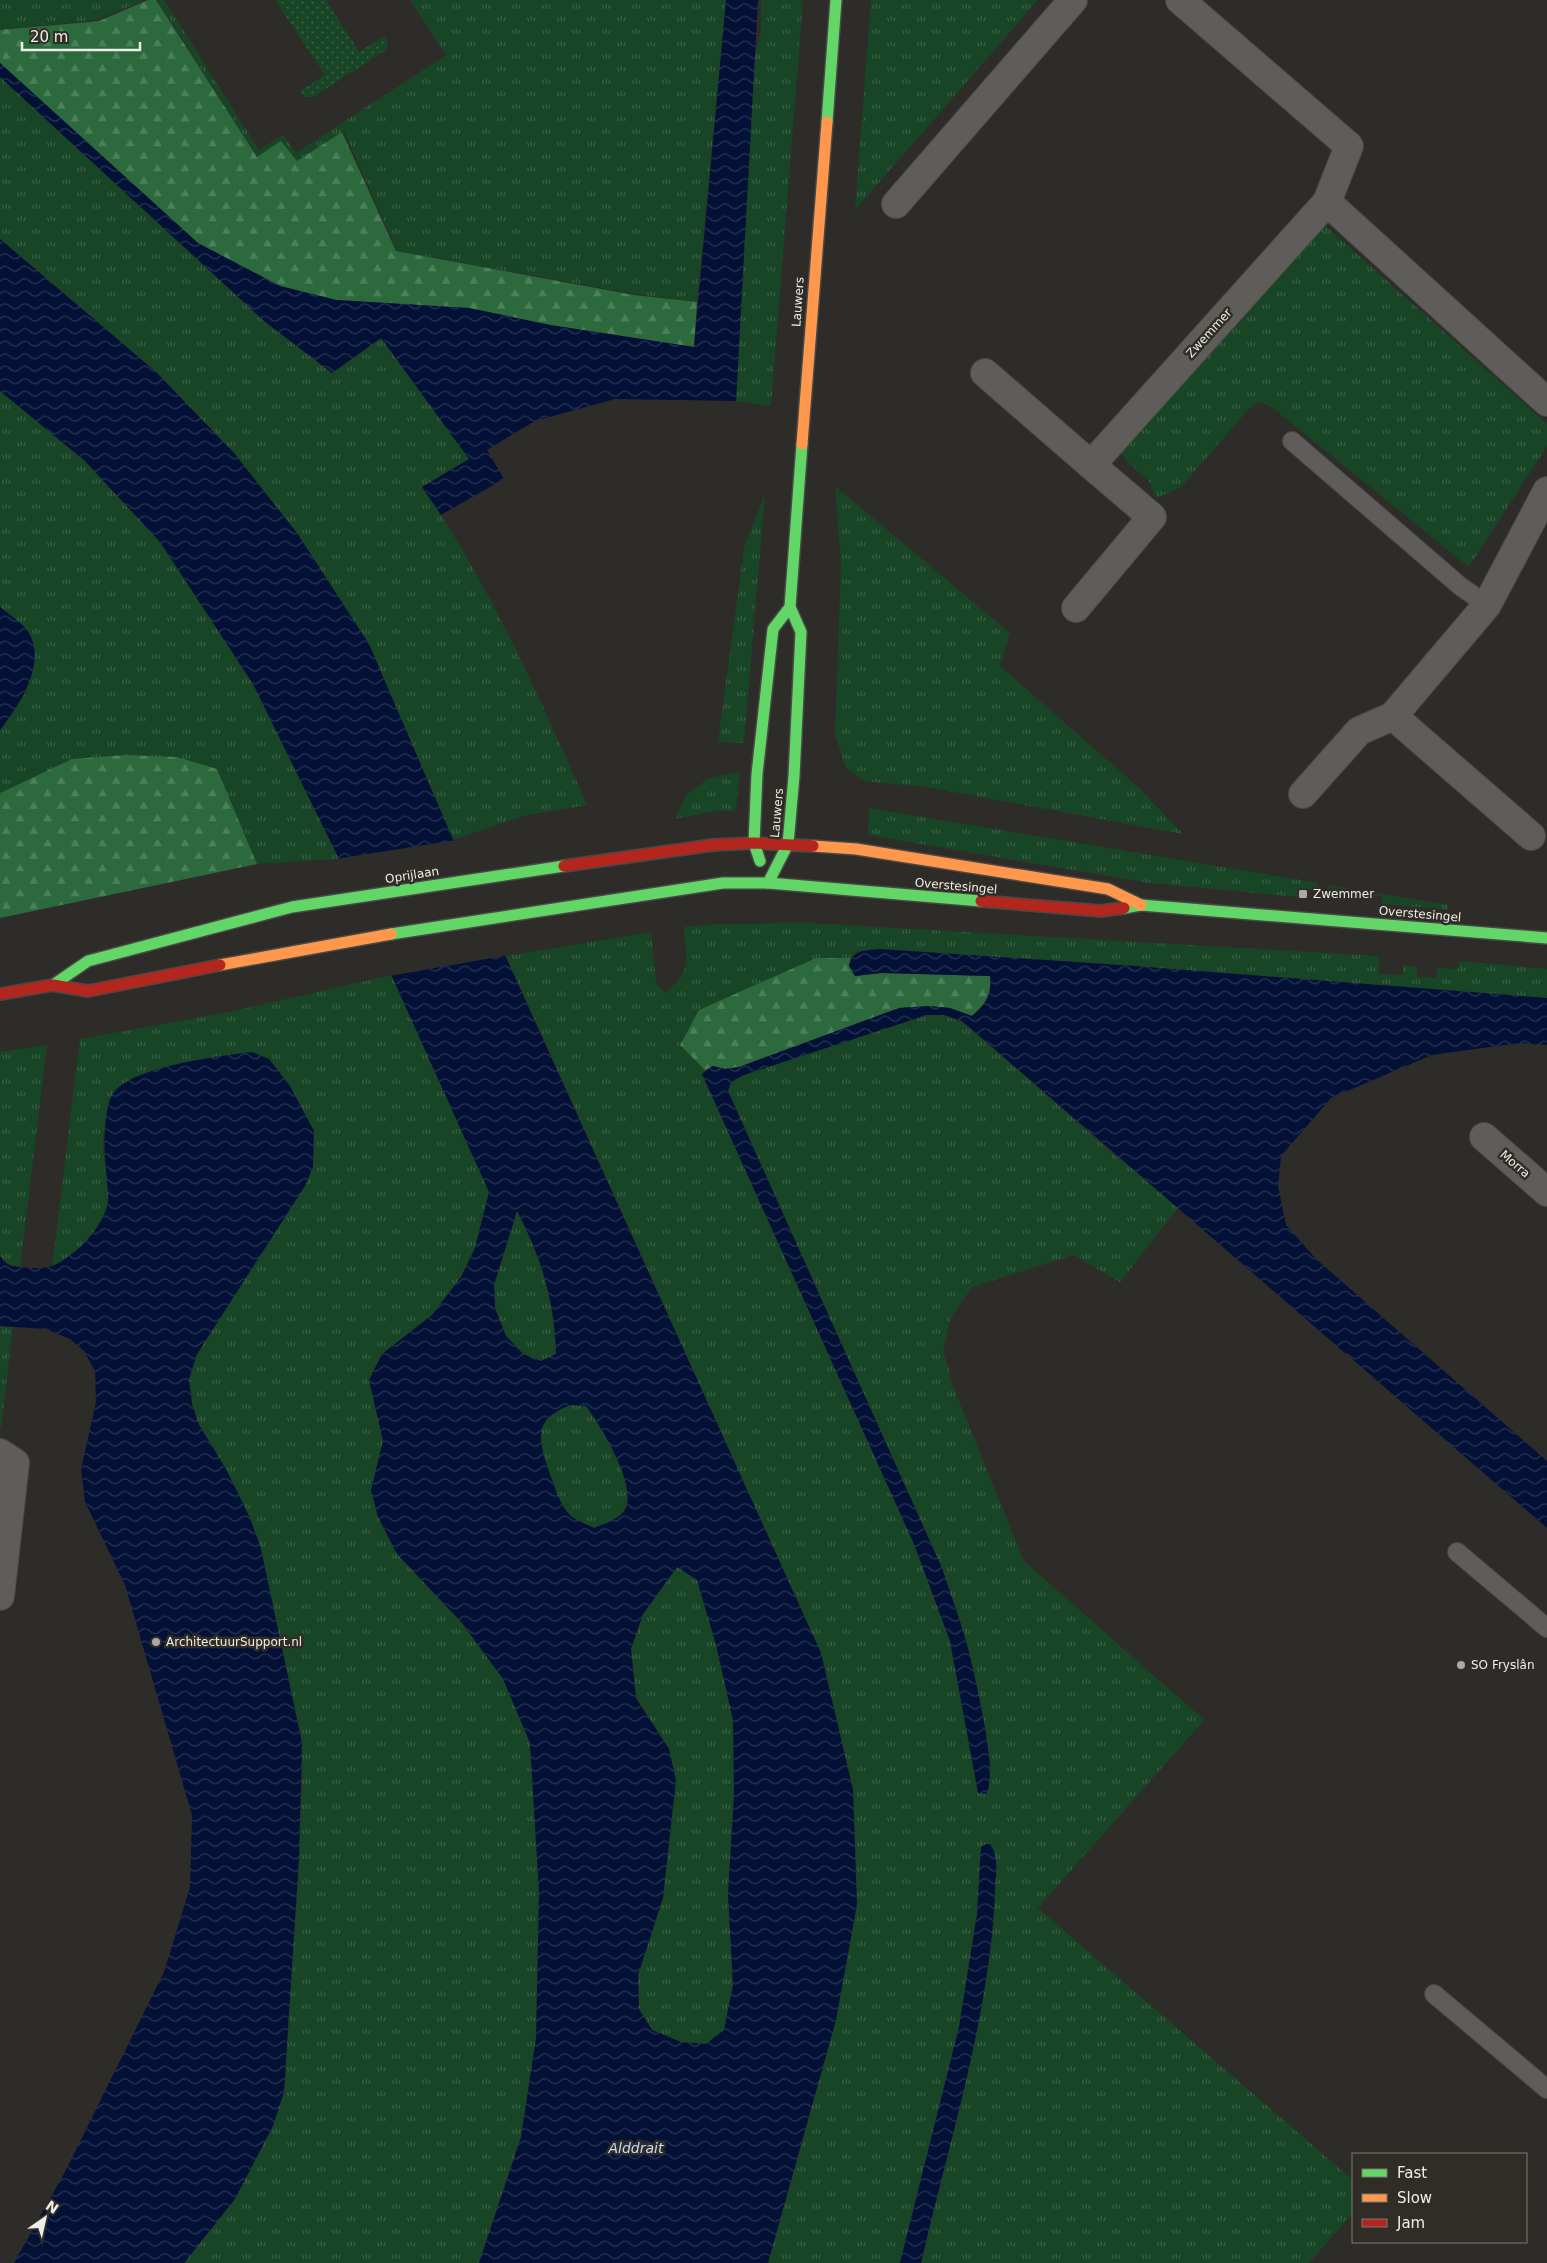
<svg xmlns="http://www.w3.org/2000/svg" width="1547" height="2263" font-family="'DejaVu Sans',sans-serif">
<style>
.grass{fill:url(#grass-tufts)}
.forest{fill:url(#forest-firs)}
.park{fill:url(#park-dots)}
.water{fill:url(#water-waves);fill-rule:evenodd}
.pier{fill:#2e2c29}
.lines{fill:none;stroke-linecap:round;stroke-linejoin:round}
.lane-casing{stroke:#494846;stroke-width:20}
.street-casing{stroke:#494846;stroke-width:30}
.fast-casing{stroke:#494846;stroke-width:14}
.slow-casing{stroke:#494846;stroke-width:14}
.jam-casing{stroke:#494846;stroke-width:14}
.lane{stroke:#5e5d5a;stroke-width:18}
.street{stroke:#5e5d5a;stroke-width:28}
.fast{stroke:#63d668;stroke-width:11}
.slow{stroke:#ff974d;stroke-width:11}
.jam{stroke:#b3261e;stroke-width:11}
.poi-dot{fill:#aba9a6;stroke:#302d27;stroke-width:2}
.labels{text-anchor:middle;stroke-width:5;stroke-linejoin:round;paint-order:stroke}
.street-label{font-size:12px;fill:#efede9;stroke:#302d27}
.poi-label{font-size:12px;fill:#efede9;stroke:#302d27;text-anchor:start}
.water-label{font-size:14px;font-style:italic;fill:#c5dbff;stroke:#302d27}
</style>
<defs>
<pattern id="grass-tufts" width="24" height="20" patternUnits="userSpaceOnUse" patternTransform="scale(1.25)"><rect width="24" height="20" fill="#184526"/><path d="M3 7l-1-3M5 7V3M7 7l1-3M15 17l-1-3M17 17v-4M19 17l1-3" fill="none" stroke="#3a6046"/></pattern>
<pattern id="forest-firs" width="22" height="20" patternUnits="userSpaceOnUse" patternTransform="scale(1.25)"><rect width="22" height="20" fill="#2c6a3e"/><path d="M5 1l3.5 6h-7zM16 11l3.5 6h-7z" fill="#4b805a"/></pattern>
<pattern id="park-dots" width="8" height="8" patternUnits="userSpaceOnUse" patternTransform="scale(1.25)"><rect width="8" height="8" fill="#184526"/><path d="M2 2h.1M6 6h.1" fill="none" stroke="#3a6046" stroke-width="1.8" stroke-linecap="round"/></pattern>
<pattern id="water-waves" width="16" height="10" patternUnits="userSpaceOnUse" patternTransform="scale(1.25)"><rect width="16" height="10" fill="#041137"/><path d="M0 5q4-4 8 0t8 0" fill="none" stroke="#293454"/></pattern>
</defs>
<rect width="100%" height="100%" fill="#2e2c29"/>
<g class="grass">
<path d="M0,0H145L96,20L0,30Z"/>
<path d="M157,0H164L259,150L283,135L296,153L446,55L410,0H726L697,302L635,294L397,251L344,131L297,161L282,142L258,158Z"/>
<path d="M761,0H803L771,406L736,401L753,67L761,29Z"/>
<path d="M871,0H1038L855,210Z"/>
<path d="M0,76L274,329L332,373L381,337L470,459L422,487C490,585 539,696 587,805L527,815L453,840L369,644L297,533L234,453L156,372L0,239Z"/>
<path d="M1319,220L1547,424V446L1469,567L1269,405L1258,402L1247,411L1181,487L1156,498L1149,481L1126,461L1120,450Z"/>
<path d="M0,391L85,461L160,542L253,684L339,859L257,864L217,769L72,759L0,793V730L27,691L29,632L0,607Z"/>
<path d="M835,486L1010,633L1000,666L1140,789L1183,834L926,787L864,781L846,768L835,735L841,563Z"/>
<path d="M765,494L744,743L718,742L744,548Z"/>
<path d="M740,772L736,811H716L675,819L687,794L709,778Z"/>
<path d="M869,808L1318,883V891L1300,889L1299,897L1150,883L868,835Z"/>
<path d="M1327,885L1448,905V910L1382,904V896L1326,892Z"/>
<path d="M809,923L1379,956V974L1403,975V965L1417,967V977L1436,978L1437,968L1458,969L1459,961L1547,969V998L1135,966L880,949L858,951L851,958H816L699,1010L680,1045L705,1070L702,1074L914,1544L950,1641L978,1793L991,1764L969,1651L942,1568L728,1091C729,1081 736,1079 744,1075L927,1015H944L968,1026L1119,1159L1181,1204L1120,1282L1074,1255L972,1287L951,1317L943,1350L954,1389L1024,1561L1204,1720L1038,1908L1353,2180V2213L1309,2263H921L973,2045L992,1940L995,1901L991,1844L981,1847L977,1914L959,2027L900,2263H768L836,2020L853,1790L821,1653L506,956L651,932L656,983L665,993C693,970 686,960 684,927L717,924Z"/>
<path d="M392,975L489,1192L475,1248L461,1277L432,1315L382,1354L369,1380L383,1441L371,1490L462,1623L504,1679L530,1743L539,1891L536,2038L521,2137L479,2263H184L235,2199L284,2092L302,1791V1743L261,1549L250,1518L226,1469L199,1424L192,1404L189,1379L197,1354L313,1167L314,1131L197,1060L149,1073L128,1081C122,1095 105,1125 103,1137C101,1157 112,1183 108,1202C103,1229 76,1256 52,1267L80,1039L224,1013Z"/>
<path d="M47,1045L20,1267C10,1266 6,1264 0,1256V1052Z"/>
<path d="M517,1210L545,1274L556,1324V1354L541,1361L523,1354L506,1337L495,1308L494,1285Z"/>
<path d="M0,1326L13,1327L1,1428H0Z"/>
<path d="M571,1405L586,1406C601,1426 636,1483 626,1508C620,1519 605,1524 594,1528C587,1525 576,1521 570,1515C560,1505 556,1490 551,1477C539,1444 530,1419 571,1405Z"/>
<path d="M677,1567L697,1579L716,1645L733,1720L734,1795L728,1894L733,1985L724,2030L706,2044L681,2042L652,2030L639,2009L638,1975L663,1898L669,1749L636,1698L631,1649L643,1614Z"/>
</g>
<g class="forest">
<path d="M148,0H156L257,157L281,141L297,161L342,132L396,251L634,295L697,302L694,347L550,325L469,308L336,300L280,286L199,244L0,63V30L99,21Z"/>
<path d="M125,755L177,757L217,769L257,864L0,918V793L72,759Z"/>
<path d="M816,958H851L849,966L855,976L881,973L991,976C990,997 987,1002 972,1016L950,1008L929,1006L899,1008L739,1067L725,1069L713,1066L705,1070L680,1045L699,1010Z"/>
</g>
<path class="park" d="M275,0H326L359,52L385,36L388,43L386,50L313,97H305L300,91L325,75Z"/>
<g class="water">
<path d="M726,0H758L736,401L615,399L535,421L487,450L504,479L441,515L422,487L469,459L381,338L332,373L264,321L0,77V63L198,243L280,286L336,300L469,308L550,325L694,347Z"/>
<path d="M0,239L156,372L234,453L297,533L369,644L461,858L821,1653L853,1790L857,1904L836,2020L768,2263H479L521,2137L536,2038L539,1891L530,1743L503,1679L462,1623L397,1554L378,1517L371,1490L383,1441L369,1380L382,1354L432,1315L461,1277L475,1248L489,1192L339,859L253,684L160,542L85,461L0,391ZM517,1211C541,1255 555,1303 556,1354L541,1361L523,1354L506,1336L495,1308L494,1285ZM571,1405L586,1406C601,1426 636,1483 626,1508C620,1519 605,1524 594,1528C587,1524 576,1521 570,1515C560,1505 556,1490 551,1477C539,1443 530,1419 571,1405ZM677,1567L697,1580L716,1645L733,1720L734,1795L728,1894L733,1985L724,2030L706,2044L681,2042L652,2030L639,2009L638,1975L663,1898L676,1780L669,1749L636,1698L631,1649L643,1614Z"/>
<path d="M0,607C8,614 23,623 29,633C47,664 19,706 0,730Z"/>
<path d="M880,949L1135,966L1547,998V1045L1520,1043L1432,1055L1331,1098L1281,1156L1278,1186L1286,1225L1316,1259L1547,1461V1528L962,1021L944,1015H927L744,1075L731,1082L728,1091L942,1568C951,1596 962,1624 969,1652C975,1678 999,1775 986,1794L978,1793L950,1641L914,1544L702,1074L713,1066L725,1069L739,1067L899,1008L929,1006L950,1008L972,1016C986,1004 992,995 990,976L881,973L855,976L849,966C852,949 865,951 880,949Z"/>
<path d="M252,1052L269,1059L290,1086L314,1131L313,1167L305,1186L197,1354L189,1379L192,1404L199,1425L226,1469L250,1518L261,1549L302,1743L299,1859L284,2092L273,2126L235,2199L184,2263H14L66,2170L164,1972L190,1887L192,1815L125,1585L85,1502L81,1469L96,1402L95,1371L84,1351L70,1339L45,1329L0,1326V1256L7,1264L12,1266C45,1270 51,1271 78,1249C90,1239 105,1219 108,1202C109,1196 107,1186 107,1180C105,1159 103,1140 106,1119C107,1111 108,1100 113,1094C131,1066 221,1056 252,1052Z"/>
<path d="M986,1844H990C999,1857 996,1873 995,1888C991,2013 949,2141 921,2263H900L959,2027L977,1914L981,1847Z"/>
</g>
<path class="pier" d="M456,840L509,955L390,976L336,859Z"/>
<g class="lines">
<g class="lane-casing">
<g id="lane">
<path d="M1292,441L1460,586L1487,605"/>
<path d="M1457,1552L1547,1628"/>
<path d="M1434,1994L1547,2089"/>
</g>
</g>
<g class="street-casing">
<g id="street">
<path d="M1180,0L1349,146L1327,202L1547,402"/>
<path d="M896,204L1073,0"/>
<path d="M985,373L1091,465L1327,202"/>
<path d="M1076,608L1152,517L1091,465"/>
<path d="M1393,716L1531,836"/>
<path d="M1303,794L1359,731L1393,716L1487,605L1547,491"/>
<path d="M1484,1137L1547,1192"/>
<path d="M0,1453L15,1463L0,1596"/>
</g>
</g>
<g class="fast-casing">
<g id="fast">
<path d="M827,122L836,0"/>
<path d="M760,861L754,843L757,774L773,629L790,607"/>
<path d="M768,883L788,844L794,776L801,632L790,607L802,444"/>
<path d="M1124,908L1141,905L1547,938"/>
<path d="M391,934L723,883H768L981,901"/>
<path d="M53,985L88,961L292,907L564,866"/>
</g>
</g>
<g class="slow-casing">
<g id="slow">
<path d="M802,444L827,122"/>
<path d="M813,846L856,849L1108,889L1141,905"/>
<path d="M220,965L391,934"/>
</g>
</g>
<g class="jam-casing">
<g id="jam">
<path d="M564,866L713,845L754,843L813,846"/>
<path d="M981,901L1101,911L1124,908"/>
<path d="M0,994L53,985L88,991L220,965"/>
</g>
</g>
<use href="#lane" class="lane"/>
<use href="#street" class="street"/>
<use href="#fast" class="fast"/>
<use href="#slow" class="slow"/>
<use href="#jam" class="jam"/>
</g>
<g class="poi-dot">
<rect x="1298" y="889" width="10" height="10" rx="2.5"/>
<circle cx="156" cy="1642" r="5"/>
<circle cx="1461" cy="1665" r="5"/>
</g>
<g class="labels">
<g class="street-label">
<text transform="translate(798 302) rotate(-86)" y="4">Lauwers</text>
<text transform="translate(1209 333) rotate(-48)" y="4">Zwemmer</text>
<text transform="translate(777 813) rotate(-85)" y="4">Lauwers</text>
<text transform="translate(412 875) rotate(-9)" y="4">Oprijlaan</text>
<text transform="translate(956 886) rotate(5)" y="4">Overstesingel</text>
<text transform="translate(1420 914) rotate(5)" y="4">Overstesingel</text>
<text transform="translate(1515 1164) rotate(41)" y="4">Morra</text>
</g>
<g class="poi-label">
<text x="1313" y="898">Zwemmer</text>
<text x="166" y="1646">ArchitectuurSupport.nl</text>
<text x="1471" y="1669">SO Fryslân</text>
</g>
<g class="water-label">
<text x="636" y="2153">Alddrait</text>
</g>
</g>
<rect x="1352" y="2153" width="175" height="90" fill="#302d27" stroke="#7c7a75"/>
<rect x="1362" y="2169" width="25" height="8" fill="#63d668" stroke="#7c7a75"/>
<text x="1397" y="2178" font-size="15" fill="#efede9">Fast</text>
<rect x="1362" y="2194" width="25" height="8" fill="#ff974d" stroke="#7c7a75"/>
<text x="1397" y="2203" font-size="15" fill="#efede9">Slow</text>
<rect x="1362" y="2219" width="25" height="8" fill="#b3261e" stroke="#7c7a75"/>
<text x="1397" y="2228" font-size="15" fill="#efede9">Jam</text>
<g transform="translate(45 2218) rotate(34)" stroke="#302d27" stroke-width="4" paint-order="stroke">
<path d="M0-4L9 19L0 12L-9 19Z" fill="#efede9"/>
<text y="-8" font-size="14" font-weight="bold" text-anchor="middle" fill="#efede9">N</text>
</g>
<path d="M22 42v8h118v-8" fill="none" stroke="#efede9" stroke-width="2.5"/>
<text x="30" y="42" font-size="15" fill="#efede9" stroke="#302d27" stroke-width="4" paint-order="stroke">20 m</text>
</svg>
